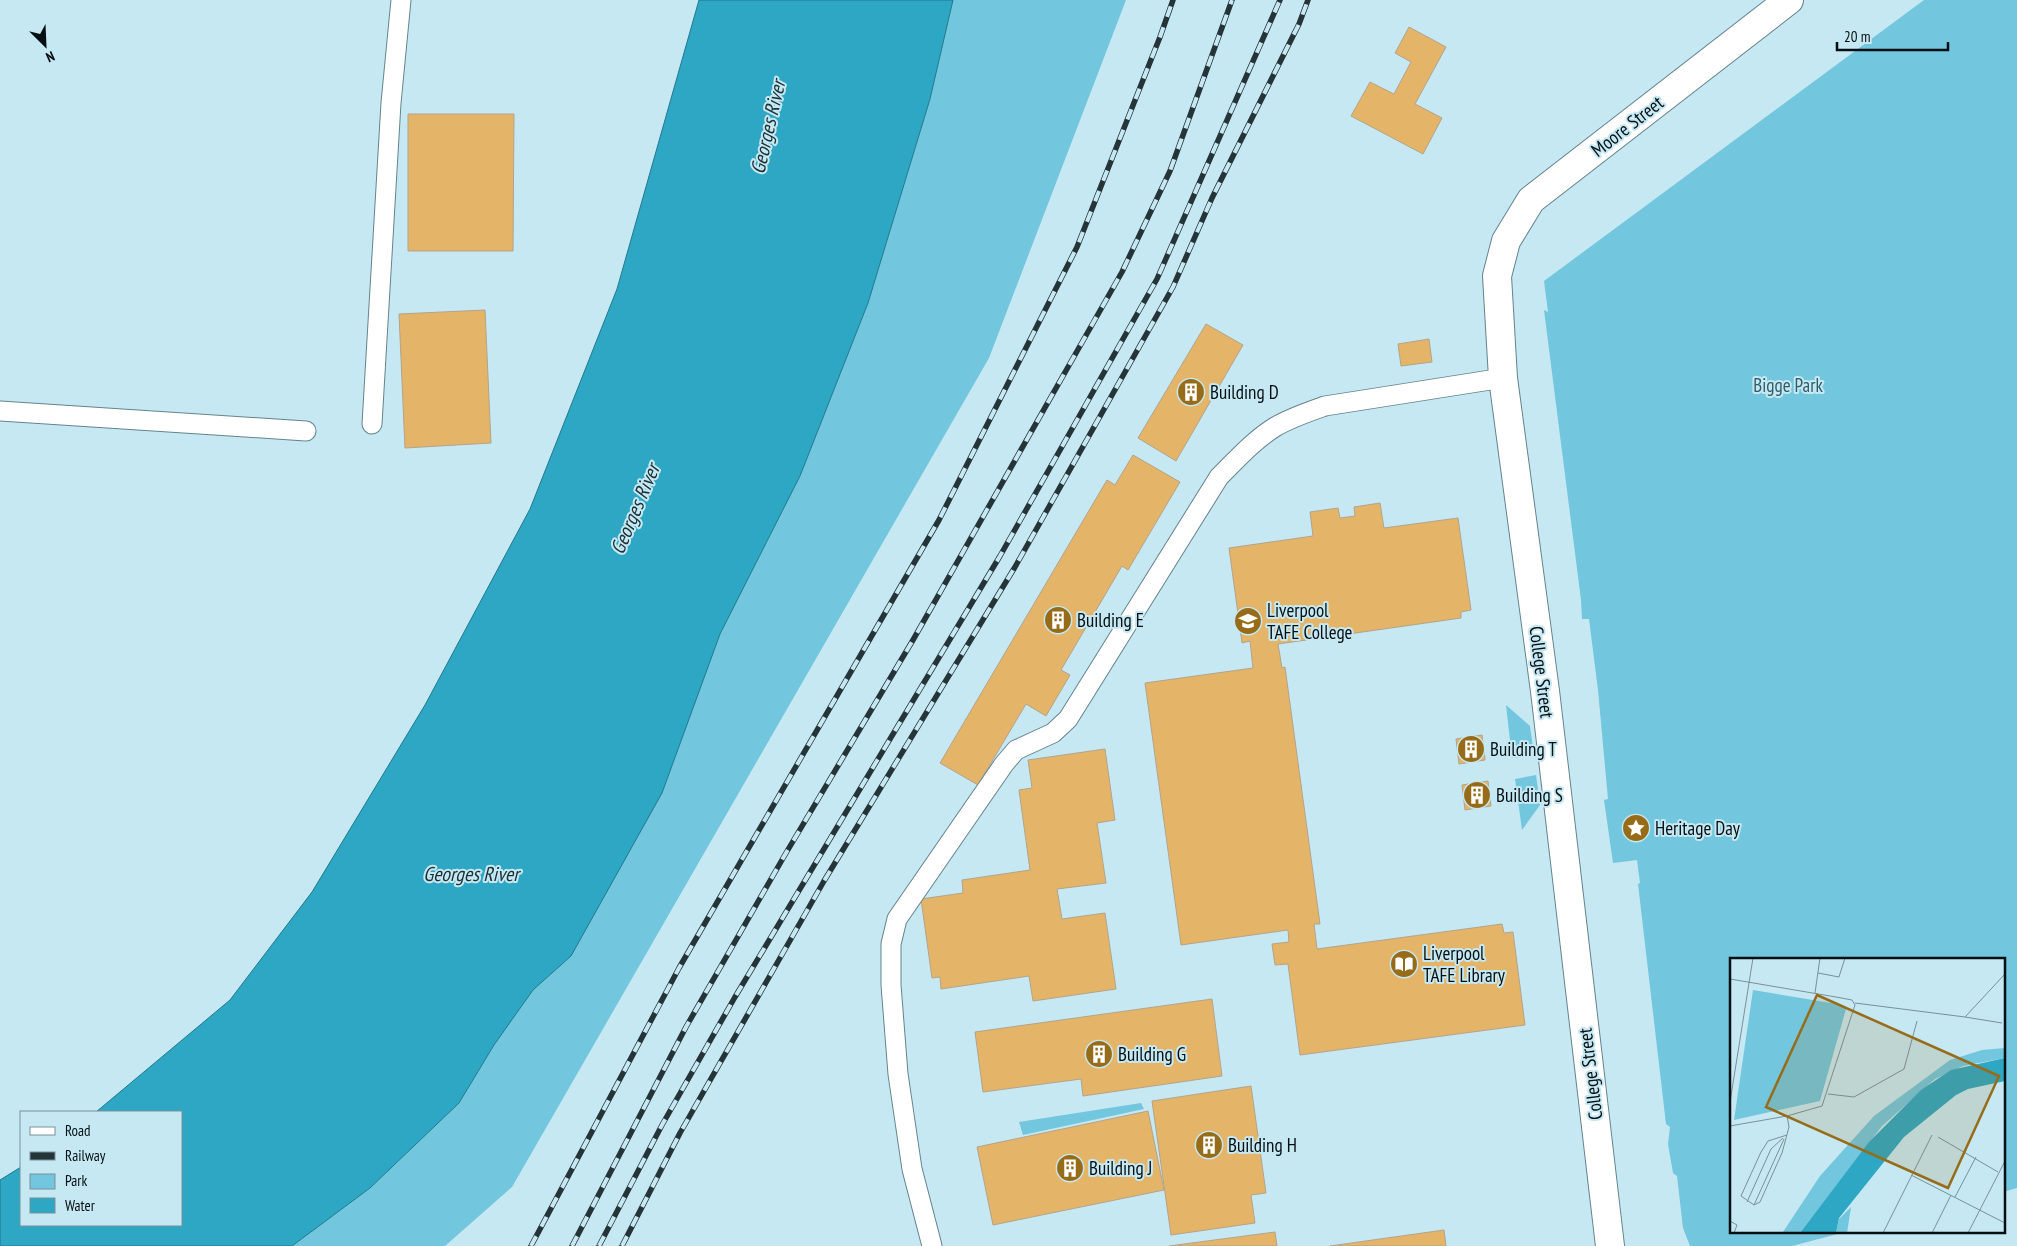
<svg xmlns="http://www.w3.org/2000/svg" width="2017" height="1246" font-family="'PT Sans Narrow',sans-serif">
<style>
.green{fill:#72c6dd}
.water{fill:#2da7c3;stroke:#21798e}
.building{fill:#e4b568;stroke:#b3a38b}
.lines{fill:none;stroke-linecap:round;stroke-linejoin:round}
.service-casing{stroke:#64848c;stroke-width:21}
.minor-casing{stroke:#64848c;stroke-width:30}
.service{stroke:#fff;stroke-width:19}
.minor{stroke:#fff;stroke-width:28}
.rail-casing{stroke:#253439;stroke-width:5.5}
.rail{stroke:#c6e8f2;stroke-width:4;stroke-dasharray:11;stroke-linecap:butt}
.labels{text-anchor:middle;stroke-width:4;stroke-linejoin:round;paint-order:stroke}
.street-label{font-size:19px;fill:#040f13;stroke:#c6e8f2}
.park-label{font-size:19px;fill:#2d5e6a;stroke:#c6e8f2}
.poi-label{font-size:19px;fill:#040f13;stroke:#c6e8f2;text-anchor:start}
.water-label{font-size:20px;font-style:italic;fill:#1b2f35;stroke:#c6e8f2}
.inset-road{fill:none;stroke:#789199;stroke-width:1}
.view{fill:#976c19;fill-opacity:0.15;stroke:#976c19;stroke-width:2.5}
.inset-edge{fill:none;stroke:#040f13;stroke-width:2.5}
</style>
<rect width="100%" height="100%" fill="#c6e8f2"/>
<g class="green">
<path d="M953,0H1126L989,358L512,1187L445,1246H292L370,1188L459,1103L494,1045L533,990L571,956L720,634L800,476L868,303L930,99Z"/>
<path d="M1924,0H2017V1188L2003,1192V960H1731V1232H1845L1792,1246H1690L1683,1228L1677,1176L1673,1173L1668,1144L1670,1127L1666,1124L1638,884L1640,883L1637,860L1613,863L1604,800L1608,799L1598,690L1589,619H1582L1581,600L1544,310L1548,312L1544,281Z"/>
<path d="M1506,705L1530,726L1534,755L1512,758Z"/>
<path d="M1536,775L1540,805L1522,830L1515,779Z"/>
<path d="M1141,1103L1144,1109L1023,1135L1019,1122Z"/>
</g>
<path class="water" d="M699,0H953L930,99L868,303L800,476L720,634L662,793L571,956L533,990L494,1045L459,1103L370,1188L292,1246H0V1180L21,1167V1225H181V1112H96L230,1000L312,892L425,705L530,509L617,289Z"/>
<g class="building">
<path d="M1409,27L1446,47L1415,104L1442,118L1423,154L1351,116L1370,82L1394,94L1411,62L1395,53Z"/>
<path d="M408,114H514L513,251H408Z"/>
<path d="M485,310L491,443L405,448L399,314Z"/>
<path d="M1206,324L1243,345L1176,461L1138,438Z"/>
<path d="M1429,339L1432,362L1401,366L1398,344Z"/>
<path d="M1133,455L1180,482L1128,570L1122,566L1061,670L1070,675L1046,716L1026,704L978,785L940,763L1107,480L1115,485Z"/>
<path d="M1380,503L1384,528L1458,518L1471,610L1461,612V618L1278,644L1282,668L1285,667L1320,924H1314L1317,949L1502,924L1504,933L1513,932L1525,1025L1300,1055L1288,964L1275,965L1272,944L1289,942L1288,930L1181,945L1145,683L1253,668L1250,641L1242,643L1229,548L1313,536L1310,512L1338,508L1340,518L1355,516L1354,507Z"/>
<path d="M1482,735L1485,760L1459,764L1456,739Z"/>
<path d="M1105,749L1115,820L1097,823L1106,883L1057,889L1062,919L1105,913L1116,989L1033,1001L1029,976L941,989L940,977L932,978L921,899L963,893L962,880L1030,870L1019,790L1032,788L1028,760Z"/>
<path d="M1488,781L1491,806L1465,810L1462,785Z"/>
<path d="M1212,999L1222,1076L1083,1096L1081,1079L983,1092L975,1032Z"/>
<path d="M1251,1086L1266,1193L1251,1195L1255,1223L1171,1235L1152,1101Z"/>
<path d="M1148,1111L1164,1190L993,1225L977,1147Z"/>
<path d="M1444,1230L1446,1246H1330Z"/>
<path d="M1275,1232L1277,1246H1169Z"/>
</g>
<g class="lines">
<g class="service-casing">
<g id="service">
<path d="M0,411L306,431"/>
<path d="M372,424L391,103L401,0"/>
<path d="M932,1246L912,1169L898,1074L891,985V944L897,919L1004,764L1016,750L1053,733L1068,719L1219,477C1236,460 1254,440 1275,427C1290,418 1308,412 1325,406L1503,378"/>
</g>
</g>
<g class="minor-casing">
<path id="minor" d="M1610,1246L1545,691L1503,378L1497,276L1506,241L1531,200L1789,0"/>
</g>
<use href="#service" class="service"/>
<use href="#minor" class="minor"/>
<g class="rail-casing">
<g id="rail">
<path d="M531,1246L679,968L939,520L1077,247L1160,37L1173,0"/>
<path d="M572,1246L686,1027L786,853L913,640L1122,272L1170,171L1232,0"/>
<path d="M599,1246L662,1125L735,997L1000,556L1157,279L1280,0"/>
<path d="M622,1246L680,1133L824,881L1015,567L1173,287L1212,198L1299,24L1308,0"/>
</g>
</g>
<use href="#rail" class="rail"/>
</g>
<defs>
<g id="building-disc" transform="scale(1.4375)"><circle r="9.5" fill="#976c19" stroke="#c6e8f2"/><path d="M-4-6H4V6H1V3H-1V6H-4ZM-2.5-4.3h1.7v1.8h-1.7ZM.8-4.3h1.7v1.8H.8ZM-2.5-1h1.7V.8h-1.7ZM.8-1h1.7V.8H.8Z" fill="#fff"/></g>
<g id="university-disc" transform="scale(1.4375)"><circle r="9.5" fill="#976c19" stroke="#c6e8f2"/><path d="M0-5L7-2L0 1L-7-2ZM-4 1L0 2.5L4 1V4Q0 6-4 4Z" fill="#fff"/></g>
<g id="sight-disc" transform="scale(1.4375)"><circle r="9.5" fill="#976c19" stroke="#c6e8f2"/><path d="M0-6L1.8-2.2L6-1.7L2.9 1.2L3.7 5.4L0 3.3L-3.7 5.4L-2.9 1.2L-6-1.7L-1.8-2.2Z" fill="#fff"/></g>
<g id="library-disc" transform="scale(1.4375)"><circle r="9.5" fill="#976c19" stroke="#c6e8f2"/><path d="M-6-4Q-3-5.5-.7-3.5V5Q-3 3-6 4ZM6-4Q3-5.5 .7-3.5V5Q3 3 6 4Z" fill="#fff"/></g>
</defs>
<g fill-rule="evenodd">
<use href="#building-disc" x="1191" y="392"/>
<use href="#building-disc" x="1058" y="620"/>
<use href="#university-disc" x="1248" y="621"/>
<use href="#building-disc" x="1471" y="749"/>
<use href="#building-disc" x="1477" y="795"/>
<use href="#sight-disc" x="1636" y="828"/>
<use href="#library-disc" x="1404" y="964"/>
<use href="#building-disc" x="1099" y="1054"/>
<use href="#building-disc" x="1209" y="1145"/>
<use href="#building-disc" x="1070" y="1168"/>
</g>
<g class="labels">
<g class="street-label">
<text transform="translate(1627 126) rotate(-38)" y="7">Moore Street</text>
<text transform="translate(1542 672) rotate(83)" y="7">College Street</text>
<text transform="translate(1590 1074) rotate(-97)" y="7">College Street</text>
</g>
<g class="park-label">
<text x="1788" y="392">Bigge Park</text>
</g>
<g class="poi-label">
<text x="1210" y="399">Building D</text>
<text x="1267" y="617">Liverpool<tspan x="1267" dy="22">TAFE College</tspan></text>
<text x="1077" y="627">Building E</text>
<text x="1490" y="756">Building T</text>
<text x="1496" y="802">Building S</text>
<text x="1655" y="835">Heritage Day</text>
<text x="1423" y="960">Liverpool<tspan x="1423" dy="22">TAFE Library</tspan></text>
<text x="1118" y="1061">Building G</text>
<text x="1228" y="1152">Building H</text>
<text x="1089" y="1175">Building J</text>
</g>
<g class="water-label">
<text transform="translate(768 127) rotate(-77)" y="7">Georges River</text>
<text transform="translate(635 509) rotate(-67)" y="7">Georges River</text>
<text x="471" y="881">Georges River</text>
</g>
</g>
<g transform="translate(1730 958)">
<rect width="275" height="275" fill="#c6e8f2"/>
<path d="M23,32L113,47L116,51L90,143L4,162ZM275,90V100L233,108L205,121L152,168L70,275L53,274L90,218L144,158L220,102L252,92ZM121,249L117,275H106L109,261Z" fill="#72c6dd"/>
<path d="M275,100V123L238,131L226,137L174,179L109,260L106,275H70L139,184L191,132L221,112Z" fill="#2da7c3"/>
<path class="inset-road" d="M88,15L109,19L115,0M0,21L106,39L122,42L125,47L92,148L57,158L0,168M85,35L90,0M125,45L235,59L275,16M235,59L272,65M98,136L124,139L174,111L187,63M0,144L23,0M208,179L268,214M181,217L275,265M225,239L246,199M17,244L41,191L53,180M24,247L11,238L31,194L38,183L57,177M24,247L30,244L52,195L59,169L57,158M24,247L54,181M0,263L7,267L4,275M153,275L202,177M202,275L221,237M238,275L275,203"/>
<path class="view" d="M87,37L269,118L218,230L36,149Z"/>
<rect width="275" height="275" class="inset-edge"/>
</g>
<rect x="20" y="1111" width="162" height="115" fill="#c6e8f2" stroke="#789199"/>
<rect x="30" y="1127" width="25" height="8" fill="#ffffff" stroke="#789199"/>
<text x="65" y="1136" font-size="15" fill="#040f13">Road</text>
<rect x="30" y="1152" width="25" height="8" fill="#253439" stroke="#789199"/>
<text x="65" y="1161" font-size="15" fill="#040f13">Railway</text>
<rect x="30" y="1174" width="25" height="15" fill="#72c6dd" stroke="#789199"/>
<text x="65" y="1186" font-size="15" fill="#040f13">Park</text>
<rect x="30" y="1198" width="25" height="15" fill="#2da7c3" stroke="#789199"/>
<text x="65" y="1211" font-size="15" fill="#040f13">Water</text>
<g transform="translate(45 45) rotate(156)" stroke="#c6e8f2" stroke-width="4" paint-order="stroke">
<path d="M0-4L9 19L0 12L-9 19Z" fill="#040f13"/>
<text y="-8" font-size="14" font-weight="bold" text-anchor="middle" fill="#040f13">N</text>
</g>
<path d="M1837 42v8h111v-8" fill="none" stroke="#040f13" stroke-width="2.5"/>
<text x="1844" y="42" font-size="15" fill="#040f13" stroke="#c6e8f2" stroke-width="4" paint-order="stroke">20 m</text>
</svg>
